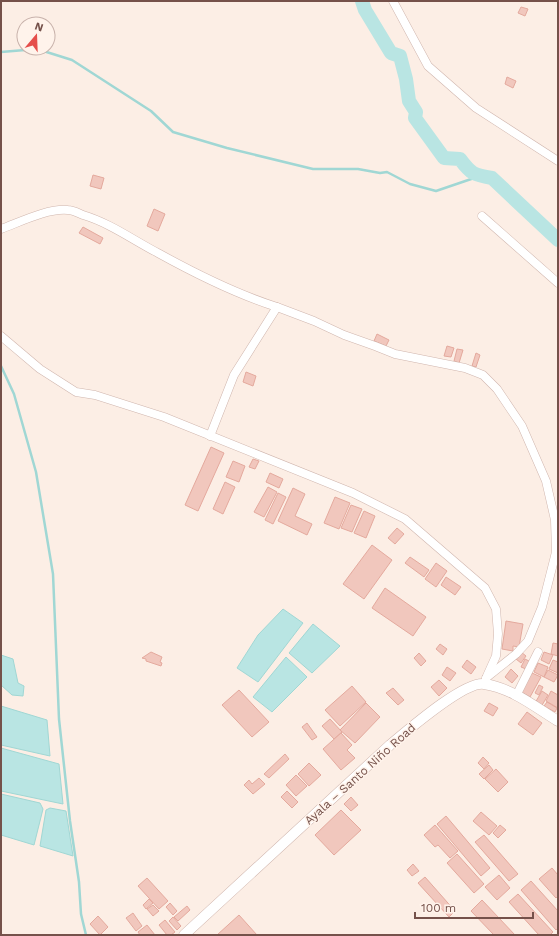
<svg xmlns="http://www.w3.org/2000/svg" width="559" height="936" font-family="'Work Sans',sans-serif">
<style>
.water{fill:#b9e5e3;stroke:#a0d7d4}
.lines{fill:none;stroke-linecap:round;stroke-linejoin:round}
.stream{stroke:#a0d7d4;stroke-width:2.5}
.river{stroke:#b9e5e3;stroke-width:14}
.building{fill:#f1c7bd;stroke:#e4a99d}
.minor-casing{stroke:#d0b6ae;stroke-width:9}
.tertiary-casing{stroke:#d0b6ae;stroke-width:11}
.minor{stroke:#fff;stroke-width:8}
.tertiary{stroke:#fff;stroke-width:10}
.labels{text-anchor:middle;stroke-width:3;stroke-linejoin:round;paint-order:stroke}
.street-label{font-size:12px;fill:#75514a;stroke:#fff3eb}
</style>
<rect width="100%" height="100%" fill="#fceee5"/>
<g class="water">
<path d="M283,609L303,623L258,682L237,668L258,635Z"/>
<path d="M313,624L340,646L312,673L289,653Z"/>
<path d="M1,655L13,659L18,683L24,686L23,696L12,695L1,685Z"/>
<path d="M286,657L307,677L272,712L253,697Z"/>
<path d="M1,706L47,720L50,756L1,745Z"/>
<path d="M1,748L59,764L63,804L1,791Z"/>
<path d="M1,794L40,803L43,809L34,845L1,835Z"/>
<path d="M50,808L66,811L73,856L40,846L46,810Z"/>
</g>
<g class="lines">
<g class="stream">
<path d="M1,52L37,49L72,60L151,111L173,132L227,148L313,169H358L380,173L387,172L410,184L436,191L480,176"/>
<path d="M1,366L14,394L36,472L53,574L59,719L70,821L79,882L81,914L86,935"/>
</g>
<path class="river" d="M362,1L365,10L391,53L400,56L406,79L409,101L416,112L415,118L444,158L460,159C471,174 474,175 492,178L558,240"/>
</g>
<g class="building">
<path d="M521,7L528,9L525,16L518,13Z"/>
<path d="M507,77L516,81L513,88L505,84Z"/>
<path d="M93,175L104,178L101,189L90,186Z"/>
<path d="M154,209L165,214L158,231L147,226Z"/>
<path d="M83,227L103,238L100,244L79,233Z"/>
<path d="M377,334L389,340L386,346L374,341Z"/>
<path d="M447,346L454,348L451,357L444,356Z"/>
<path d="M457,349L463,350L459,363L454,361Z"/>
<path d="M476,353L480,355L476,367L472,366Z"/>
<path d="M246,372L256,376L253,386L243,382Z"/>
<path d="M211,447L224,453L198,511L185,505Z"/>
<path d="M253,459L259,461L255,469L249,467Z"/>
<path d="M233,461L245,466L239,482L226,477Z"/>
<path d="M270,473L283,479L279,488L266,482Z"/>
<path d="M225,482L235,487L223,514L213,509Z"/>
<path d="M268,487L277,492L264,517L254,512Z"/>
<path d="M293,488L305,494L295,516L312,524L307,535L278,521Z"/>
<path d="M278,493L286,497L273,524L265,520Z"/>
<path d="M335,497L350,503L339,529L324,523Z"/>
<path d="M351,505L362,509L352,532L341,528Z"/>
<path d="M364,511L375,516L366,538L354,533Z"/>
<path d="M397,528L404,534L395,544L388,538Z"/>
<path d="M372,545L392,560L364,599L343,584Z"/>
<path d="M410,557L429,570L424,577L405,563Z"/>
<path d="M436,563L447,571L436,587L425,579Z"/>
<path d="M446,577L461,587L455,595L441,585Z"/>
<path d="M385,588L426,617L413,636L372,608Z"/>
<path d="M506,621L523,624L519,647L513,646V651L502,649Z"/>
<path d="M553,643L558,644V656L551,654Z"/>
<path d="M440,644L447,649L443,655L436,649Z"/>
<path d="M151,652L162,657L160,662L162,663L161,666L146,661V659L142,658Z"/>
<path d="M521,652L526,656L521,663L516,659Z"/>
<path d="M544,652L553,655L549,664L541,660Z"/>
<path d="M419,653L426,661L421,666L414,658Z"/>
<path d="M525,659L529,661L526,669L521,667Z"/>
<path d="M467,660L476,667L471,674L462,667Z"/>
<path d="M553,660L558,662V673L549,669Z"/>
<path d="M538,663L548,667L544,677L534,672Z"/>
<path d="M447,667L456,673L450,681L442,675Z"/>
<path d="M511,669L518,676L512,683L505,677Z"/>
<path d="M548,670L558,675L554,682L544,677Z"/>
<path d="M532,673L541,677L530,697L521,692Z"/>
<path d="M439,680L447,688L439,696L431,687Z"/>
<path d="M539,685L543,687L539,695L535,693Z"/>
<path d="M352,686L366,702L340,726L325,710Z"/>
<path d="M393,688L404,700L398,705L386,693Z"/>
<path d="M239,690L269,722L252,737L222,705Z"/>
<path d="M542,691L548,695L541,707L535,703Z"/>
<path d="M551,691L558,695V708L546,701Z"/>
<path d="M547,702L557,708L555,712L544,706Z"/>
<path d="M366,703L380,717L355,743L340,730Z"/>
<path d="M489,703L498,708L493,716L484,711Z"/>
<path d="M527,712L542,723L533,735L518,724Z"/>
<path d="M330,719L342,732L334,739L322,726Z"/>
<path d="M307,723L317,737L312,740L302,727Z"/>
<path d="M341,733L352,745L347,750L355,758L341,770L323,749Z"/>
<path d="M285,754L289,759L269,778L264,774Z"/>
<path d="M483,757L489,763L484,769L478,763Z"/>
<path d="M309,763L321,775L309,786L298,774Z"/>
<path d="M489,765L493,770L484,779L479,774Z"/>
<path d="M496,769L508,782L498,792L485,779Z"/>
<path d="M296,775L307,786L296,796L286,785Z"/>
<path d="M259,778L265,784L253,794L244,785L249,780L252,784Z"/>
<path d="M287,791L298,802L292,808L281,797Z"/>
<path d="M351,797L358,805L351,811L344,804Z"/>
<path d="M341,810L361,830L334,855L315,835Z"/>
<path d="M481,812L497,826L489,835L473,821Z"/>
<path d="M446,816L490,868L481,876L437,824Z"/>
<path d="M435,825L458,851L450,858L438,845L435,847L424,835Z"/>
<path d="M500,825L506,830L498,838L493,833Z"/>
<path d="M484,835L518,874L509,881L475,842Z"/>
<path d="M457,854L484,884L474,893L447,863Z"/>
<path d="M413,864L419,871L412,876L407,870Z"/>
<path d="M552,868L558,875V896L556,898L539,879Z"/>
<path d="M499,875L510,888L497,900L485,887Z"/>
<path d="M425,877L455,911L449,917L418,883Z"/>
<path d="M147,878L168,901L159,909L138,886Z"/>
<path d="M531,881L558,911V928L556,930L521,890Z"/>
<path d="M518,894L553,932L550,935H539L509,902Z"/>
<path d="M149,899L153,903L146,909L143,905Z"/>
<path d="M482,900L515,935H494L471,911Z"/>
<path d="M170,903L177,911L173,915L166,907Z"/>
<path d="M153,905L159,911L153,916L147,909Z"/>
<path d="M187,906L190,910L178,921L174,917Z"/>
<path d="M133,913L142,926L136,931L126,918Z"/>
<path d="M239,915L257,935H217Z"/>
<path d="M98,916L108,927L100,935L90,924Z"/>
<path d="M173,917L181,926L177,930L169,921Z"/>
<path d="M165,920L175,932L171,935H167L159,925Z"/>
<path d="M147,925L155,935H140L138,932Z"/>
</g>
<g class="lines">
<g class="minor-casing">
<g id="minor">
<path d="M393,1L428,66L476,108L558,161"/>
<path d="M482,216L558,283"/>
<path d="M1,229C20,222 48,208 68,210C73,210 78,213 83,215C110,223 133,240 158,253C196,274 236,294 277,307"/>
<path d="M1,336L40,369L76,392L95,395L164,417L353,493L405,519L485,588L496,609L498,634L496,656L487,676"/>
<path d="M210,436L234,375L277,307L314,321L344,335L375,346L395,354L465,368L483,375L497,389L522,426L546,481L555,520L556,552L542,607L528,641L516,654L486,678"/>
<path d="M516,696L538,652"/>
</g>
</g>
<g class="tertiary-casing">
<path id="tertiary" d="M184,935L390,745C407,731 464,681 484,684C512,688 535,707 558,721"/>
</g>
<use href="#minor" class="minor"/>
<use href="#tertiary" class="tertiary"/>
</g>
<g class="labels">
<g class="street-label">
<text transform="translate(360 774) rotate(-42)" y="4">Ayala – Santo Niño Road</text>
</g>
</g>
<rect width="559" height="936" fill="none" stroke="#75514a" stroke-width="4"/>
<g transform="translate(36 36) rotate(19)"><circle r="19" fill="#fff3eb" stroke="#c8b2ab"/>
<path d="M0-3L7 15L0 10L-7 15Z" fill="#e54e4b"/>
<text y="-6" font-size="11" font-weight="bold" text-anchor="middle" fill="#75514a">N</text>
</g>
<path d="M415 912v6h118v-6" fill="none" stroke="#75514a" stroke-width="2"/>
<text x="421" y="912" font-size="12" fill="#75514a" stroke="#fff3eb" stroke-width="3" paint-order="stroke">100 m</text>
</svg>
